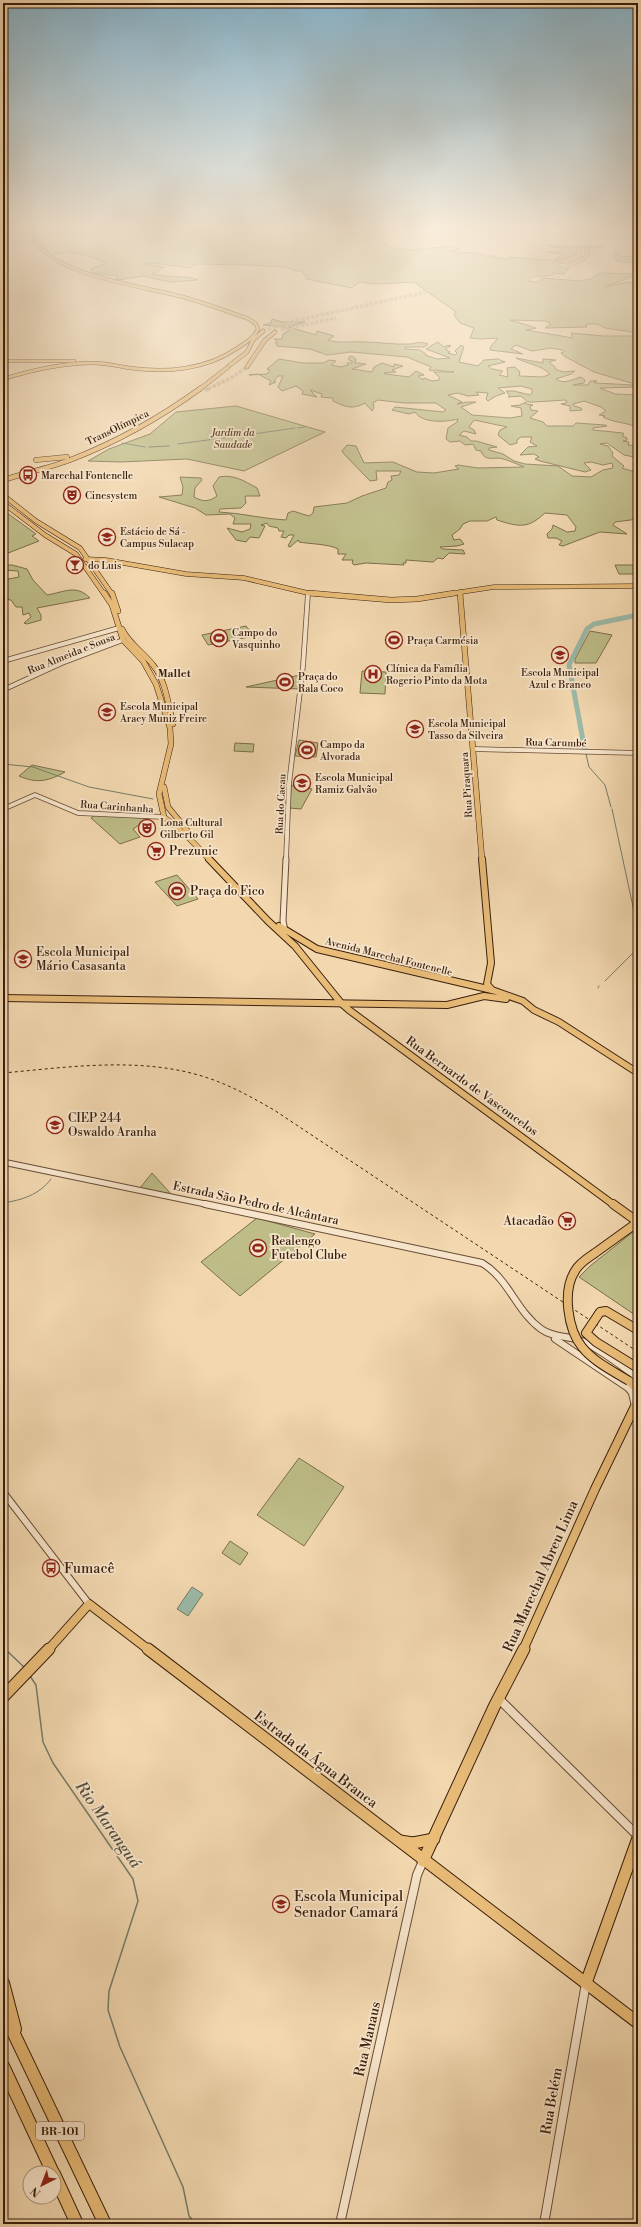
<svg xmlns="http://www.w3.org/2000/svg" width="641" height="2227" font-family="'Libre Bodoni',serif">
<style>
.green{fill:#bebd88;stroke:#7c6e4a;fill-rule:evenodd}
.water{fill:#9bbaa8;stroke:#747c6a}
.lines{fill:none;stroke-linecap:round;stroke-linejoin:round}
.stream-far1{stroke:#747c6a;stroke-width:1}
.stream{stroke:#747c6a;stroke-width:1.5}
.river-far1{stroke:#9bbaa8;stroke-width:3}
.river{stroke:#9bbaa8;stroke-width:5}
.highway-tunnel-far1{stroke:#cdb28f;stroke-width:3.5;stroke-dasharray:3.5 1.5;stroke-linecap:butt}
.highway-tunnel{stroke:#cdb28f;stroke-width:4.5;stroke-dasharray:4.5 2;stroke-linecap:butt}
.minor-far4-casing{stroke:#674d36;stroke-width:3.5}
.minor-far3-casing{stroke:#674d36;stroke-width:5.5}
.minor-far2-casing{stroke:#674d36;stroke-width:7}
.minor-far1-casing{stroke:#674d36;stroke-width:8}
.minor-casing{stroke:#674d36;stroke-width:10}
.major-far5-casing{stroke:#391f0d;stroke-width:4}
.major-far4-casing{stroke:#391f0d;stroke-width:5}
.major-far3-casing{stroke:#391f0d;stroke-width:6}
.major-far2-casing{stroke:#391f0d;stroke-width:8}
.major-far1-casing{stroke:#391f0d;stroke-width:10}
.major-casing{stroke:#391f0d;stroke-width:13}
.highway-far2-casing{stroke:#391f0d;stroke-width:4.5}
.highway-far1-casing{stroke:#391f0d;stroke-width:5.5}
.highway-casing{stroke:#391f0d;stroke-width:14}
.minor-far4{stroke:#f7e5cb;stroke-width:2.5}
.minor-far3{stroke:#f7e5cb;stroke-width:4}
.minor-far2{stroke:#f7e5cb;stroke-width:5}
.minor-far1{stroke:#f7e5cb;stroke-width:6}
.minor{stroke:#f7e5cb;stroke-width:8}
.major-far5{stroke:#e9bc78;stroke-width:3}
.major-far4{stroke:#e9bc78;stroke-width:4}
.major-far3{stroke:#e9bc78;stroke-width:5}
.major-far2{stroke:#e9bc78;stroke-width:6}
.major-far1{stroke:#e9bc78;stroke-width:8}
.major{stroke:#e9bc78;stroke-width:11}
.highway-far2{stroke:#e9bc78;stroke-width:3.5}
.highway-far1{stroke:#e9bc78;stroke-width:4.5}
.highway{stroke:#e9bc78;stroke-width:12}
.rail{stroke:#391f0d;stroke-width:1;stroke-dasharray:3 3;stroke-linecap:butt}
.major-bridge-casing{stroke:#391f0d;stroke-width:10;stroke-linecap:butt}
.highway-bridge-casing{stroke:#391f0d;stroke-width:4.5;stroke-linecap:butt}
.major-bridge{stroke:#e9bc78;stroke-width:8}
.highway-bridge{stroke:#e9bc78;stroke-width:3.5}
.labels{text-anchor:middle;stroke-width:3.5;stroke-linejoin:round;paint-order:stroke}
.far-street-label{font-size:10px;fill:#391f0d;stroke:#f7e5cb}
.far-park-label{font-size:10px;font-style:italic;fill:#5a462c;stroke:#f7e5cb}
.far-poi-label{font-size:10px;fill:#391f0d;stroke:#f7e5cb;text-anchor:start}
.far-neighbourhood-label{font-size:11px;font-weight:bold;fill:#391f0d;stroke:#f7e5cb}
.shield{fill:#f7e5cb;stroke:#725a46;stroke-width:1}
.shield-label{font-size:11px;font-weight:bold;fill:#391f0d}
.poi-label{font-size:12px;fill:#391f0d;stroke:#f7e5cb;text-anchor:start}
.street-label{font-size:12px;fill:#391f0d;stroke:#f7e5cb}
.near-poi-label{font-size:14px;fill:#391f0d;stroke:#f7e5cb;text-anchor:start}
.near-street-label{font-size:14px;fill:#391f0d;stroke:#f7e5cb}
.near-water-label{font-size:16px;font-style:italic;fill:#564e3c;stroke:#f7e5cb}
</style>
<rect width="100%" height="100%" fill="#f2d7af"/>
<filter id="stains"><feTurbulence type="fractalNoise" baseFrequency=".005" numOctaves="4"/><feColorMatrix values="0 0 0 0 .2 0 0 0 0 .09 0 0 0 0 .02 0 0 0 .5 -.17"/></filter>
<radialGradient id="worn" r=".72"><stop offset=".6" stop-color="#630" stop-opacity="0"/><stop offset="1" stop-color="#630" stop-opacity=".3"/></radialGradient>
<g class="green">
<path d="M40,229H225L258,233L262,229L296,232L292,229H295L351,232L352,234L369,236L364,240L372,245L381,242L387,244V247L414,250L450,246L460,249L451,251C462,254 475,251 483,254L482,256H496V258L508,259L509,257L560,261L558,266L569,269L564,274L552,273L553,275L532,277L528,281L538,282L543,278L580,281L590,279L600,273L638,274L605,287L629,282L638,284V333L605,328L597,324H586L587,327L545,328L551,324L546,321L510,320L536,328L526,330L573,338L571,333L604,336H638V385L594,372L564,356L561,353L564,352L563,350L551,348L532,351L516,345L511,349L523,354L490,350L491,346L498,338L480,339L470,338L474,328L460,323L454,315L456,312L414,282L376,284L359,282L352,288L307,279L303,272L283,267L249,265L197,264L189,268L154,263L142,264L165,267L152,274C165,278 190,275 198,280L170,282L143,276L117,280V276L94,273L91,269L106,263C92,256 69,249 51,255L37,243L35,237Z"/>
<path d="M550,245L568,247L603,246L602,248H576L578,254L562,259H555L560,257V254L546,252H560L562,248L548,246Z"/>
<path d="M615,251H619L620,257L638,256V263L616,261Z"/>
<path d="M272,319L282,322H305L289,327L316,335L317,331L334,336L328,340C340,344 351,341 364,342C379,342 395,345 410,344C419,343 418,341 428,344L424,347H405V349L420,350L426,354L425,355L437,359L450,358L426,349L438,342L444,347L448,345L451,346L445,349L450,352L448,353L455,355L457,353L455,351L461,345L464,347L459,362L478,366L484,360L498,359L505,362L488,366L492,369L503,371L499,375L508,377L507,368L515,367L520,372L519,376L543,377L550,374C541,365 528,364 516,358L543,363V359L556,360L549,362L555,367V369L563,372L575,371L571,374L556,379C563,385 574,379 581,377L585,380L584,383L573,385H588L590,381H597H594L595,383L633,385L635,387L600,388L615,394L638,395V428C627,422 614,423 603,417L605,416L599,415L606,411L601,407L584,401L573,404L574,406L581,408L582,410L570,411V406L561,404L566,403L567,401L565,400L534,402H528L521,396L508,397L510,396L506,391H514L530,395L532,393V389L521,386L498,388L505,393L496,396L488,401L486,399L488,393L476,392L479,395L468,396L458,393L448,395L462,402L457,404L467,402H476L461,407L472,415L510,418L522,416L521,408L511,406L520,405L526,402V404L533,405L530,406L531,410L538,411L530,418L543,422L547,426H573L576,423L605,425L607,426L593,428V430L623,433L624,434L622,436L627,438V440L623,441L629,442L628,445L638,446V460H635L634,457L624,455L607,443L600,444L608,446L613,453L612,456L624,466L622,468L638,473V519L615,522L613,525L627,534L600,532L563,546L559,545L562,541L556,538H548L547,534L552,529L553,525L567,532L575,531L576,527L567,515L545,513C528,529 519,527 497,520L496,517L487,521H470L463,524L460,529L452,535L454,540L460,539L464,544L457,546L440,547L443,549L463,550L465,554L449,553L443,559L438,558L433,562L406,560V563H403L404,565L366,563L354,565L352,563L353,560H342L346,554H338V549C329,544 310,544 299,542L298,540L290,547L288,546L294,535H289L286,538L281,537L284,531H279L278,528L269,526L267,523L261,525L265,526L259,538L250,537L246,542L236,540L227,528L242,532L250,529L251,524H233L235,518L230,514L206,515L195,508L159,497L182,495L183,487L180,477L201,478L202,480L195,488L194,497C203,502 209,502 217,496L213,486L219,477C234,474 244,481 257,488L260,496H245L246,503L241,508L220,509L219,512C242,513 263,519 286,520L288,513L293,511L309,516L313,513L314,507L347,503L362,496L386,488L388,482L392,480L391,476L399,475L401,471H376L377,480L370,481L344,454L342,451L347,445L356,446L364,463L393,462L417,472L434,473L459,469L455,466L458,465L478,468L524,467C517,464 510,461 503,459C496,456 485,463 481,451L476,450L473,444L465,445L460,441L450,442L446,439L448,428L457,422L458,419C446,422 423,424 415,412L409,414L392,410L395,407L443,412L446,410L436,403H404L378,400L373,403L374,408L372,411L365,403C353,410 345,407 333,401V398L321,397L322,394L310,390L317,397L302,394L303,391L296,386L282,391L278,387L283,376H278L274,381L276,382L269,385L271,381L258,374L249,375L267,374L270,370L267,369L279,359L303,363H324L329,360L336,361L331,365L341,367L348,365L347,363H352V361L349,360V357L352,356L356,359L355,363L366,364L352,369L372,372L374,367L382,363L394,367V364L403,366L392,370L396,372L384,373L386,374L409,377L416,371L424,375L418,376L423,380L424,378L432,381L439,380L440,378L434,372H454L435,370L433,371L429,370L431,367L407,357L351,352L327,355L310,349L277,346V343H275L277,341L274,339H282L283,334L289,331L284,327L263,325L271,323ZM474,420L507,427L500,430L498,435L510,445L517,443V440L521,437H532L530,442L537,446L528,447L520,455L534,454L539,457L535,459L540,461L585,472L591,470L584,463L591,462L603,465L612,463L613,468L603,470L591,477L572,476L558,466L525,464L514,461L503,454L489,450V448L497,447L476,441H471L467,437L459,435L464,431L476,434L474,430L469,427Z"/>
<path d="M236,406L325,432L244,471L187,459L121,462L88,461L109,449L150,434L176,412Z"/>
<path d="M3,510L36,534L32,536L39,541L3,555Z"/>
<path d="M3,565H12L27,569L33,580L47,595C65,592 76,584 90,598L37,608L41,615V620L27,624L24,623L31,617L29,613L23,615L22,607H16L11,600L3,599V580L19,577L18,571L3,570Z"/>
<path d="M615,565H638V574H619Z"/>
<path d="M246,626L254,636L208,645L202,635Z"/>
<path d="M590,631L612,635L596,663H575V659Z"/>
<path d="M362,671L386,672L385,694L360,693Z"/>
<path d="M300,675V689L246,687Z"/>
<path d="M299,740L318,743L316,757L295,756Z"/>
<path d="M235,743L254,744L253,752L234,751Z"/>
<path d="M32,765L65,772C49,781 37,784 19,776Z"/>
<path d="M291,785L312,789L301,809L290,808Z"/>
<path d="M95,815L150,818L133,829L140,837L120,844L91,818Z"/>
<path d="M177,875L198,899L177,906L155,882Z"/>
<path d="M152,1173L171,1194L140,1188Z"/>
<path d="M257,1218L315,1234L240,1296L201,1262Z"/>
<path d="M638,1228V1317L579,1277L590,1266Z"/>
<path d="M299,1458L344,1487L304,1546L257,1515Z"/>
<path d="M230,1541L248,1553L240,1565L222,1553Z"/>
</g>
<path class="water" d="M192,1587L203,1594L188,1616L177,1609Z"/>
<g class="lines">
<g class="stream-far1">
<path d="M298,428L305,427"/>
<path d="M233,437L295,428"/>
<path d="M122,443L145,447"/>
<path d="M178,444L230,437"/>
<path d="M149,447L169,446"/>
<path d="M586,754L589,767L605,785L611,807"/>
<path d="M3,764L33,767L89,787L153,799"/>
<path d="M612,809L635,916"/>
<path d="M635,920L638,933"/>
<path d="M605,981L638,948"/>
<path d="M598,988L599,986"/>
<path d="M3,1203C22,1200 39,1195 51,1179"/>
<path d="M3,1648L6,1650"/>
</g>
<g class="stream">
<path d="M5,1649L25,1668"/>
<path d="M30,1676L36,1685L43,1742L53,1763L133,1879L138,1901L109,1991L108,2010L120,2047L183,2187L189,2216L196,2224"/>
</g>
<path class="river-far1" d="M609,229L620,236L638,239"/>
<path class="river" d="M585,751L569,665L587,629L594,624L638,615"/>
<g class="highway-tunnel-far1">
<path d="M575,234L579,248"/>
<path d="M582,236L586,248"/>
<path d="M281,330L336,318"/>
<path d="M263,331L298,320L563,262"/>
<path d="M208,389L233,377L247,367"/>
</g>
<path class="highway-tunnel" d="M205,390L210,388"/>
<g class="minor-far4-casing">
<path id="minor-far4" d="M564,229L638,243"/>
</g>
<g class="minor-far3-casing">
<g id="minor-far3">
<path d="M3,661L119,628"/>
<path d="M3,690L62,663L123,640"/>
<path d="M474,749L638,753"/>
<path d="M3,809L35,795L78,813L164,817"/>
<path d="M286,860L289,784L303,666L308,593"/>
</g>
</g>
<g class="minor-far2-casing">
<g id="minor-far2">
<path d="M285,931L283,921L286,859"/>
<path d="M3,1162L210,1205"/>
</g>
</g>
<g class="minor-far1-casing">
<g id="minor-far1">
<path d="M205,1204L482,1263C509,1279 516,1311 541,1329C555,1339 570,1335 584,1342C603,1351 621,1366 638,1378"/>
<path d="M555,1339L628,1388L632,1393L635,1406"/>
<path d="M3,1492L89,1604"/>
</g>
</g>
<g class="minor-casing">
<g id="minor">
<path d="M499,1699L638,1836"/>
<path d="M340,2224L417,1875L423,1861"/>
<path d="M544,2224L586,1983"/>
</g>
</g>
<g class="major-far5-casing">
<g id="major-far5">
<path d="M3,361H74"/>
<path d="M3,379C32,370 63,363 93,363C106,363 117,366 130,368C165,373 205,370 236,349C244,344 254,338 258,329L256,324L249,319C226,311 203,302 179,296C137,285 55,276 31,237L36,229"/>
</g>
</g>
<g class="major-far4-casing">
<g id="major-far4">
<path d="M3,495L36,521L80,548L112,594"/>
<path d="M3,503L45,535L76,554L104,594"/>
<path d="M85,559L106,560L186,574L244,578L308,593L321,594"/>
<path d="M460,592V594"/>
<path d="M448,594L494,587L638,586"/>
</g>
</g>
<g class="major-far3-casing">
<g id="major-far3">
<path d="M104,593L112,605L123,640L143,661L156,684L170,728L171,744L159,794L164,817L188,837L210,860"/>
<path d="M112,593L118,611"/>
<path d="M309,593L391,600L417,599L455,593"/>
<path d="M460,593L482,860"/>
<path d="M122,629C129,644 143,652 153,665C166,681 168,704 173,724"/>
<path d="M164,787L168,807L190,834"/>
</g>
</g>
<g class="major-far2-casing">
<g id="major-far2">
<path d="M209,859L268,921L295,946L341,1003L349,1010L614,1205"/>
<path d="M482,859L491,963L487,984L492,990"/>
<path d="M279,926L317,949L492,990L523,1001L534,1010L559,1022L638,1073"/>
<path d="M3,998L447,1005L484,996L506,999"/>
</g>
</g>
<g class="major-far1-casing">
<g id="major-far1">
<path d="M613,1204L638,1222"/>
<path d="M595,1253L638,1222"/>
<path d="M629,1381L638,1390"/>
<path d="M48,1650L89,1604L149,1650"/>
<path d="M523,1650L595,1489L638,1400"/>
</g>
</g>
<g class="major-casing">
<g id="major">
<path d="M148,1649L638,2023"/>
<path d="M3,1697L49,1649"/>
<path d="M400,1841L413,1843L434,1839"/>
<path d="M423,1861L494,1707L524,1649"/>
<path d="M586,1983L638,1838"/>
</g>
</g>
<g class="highway-far2-casing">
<g id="highway-far2">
<path d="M563,262L579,256V248"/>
<path d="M569,265L583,260L588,253L586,248"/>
<path d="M230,365L247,352L253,340L263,331"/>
<path d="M247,367L265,340L275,332"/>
<path d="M200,389L228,367"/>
</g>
</g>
<g class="highway-far1-casing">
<g id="highway-far1">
<path d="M36,460L67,457"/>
<path d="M3,480C25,473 49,468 70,460C117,442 161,417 201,388"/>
</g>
</g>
<g class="highway-casing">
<g id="highway">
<path d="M3,1983L15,2029"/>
<path d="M3,2011L105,2224"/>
<path d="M3,2066L53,2173"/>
<path d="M54,2174L77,2224"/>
</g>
</g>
<use href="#minor-far4" class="minor-far4"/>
<use href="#minor-far3" class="minor-far3"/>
<use href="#minor-far2" class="minor-far2"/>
<use href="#minor-far1" class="minor-far1"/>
<use href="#minor" class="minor"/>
<use href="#major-far5" class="major-far5"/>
<use href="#major-far4" class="major-far4"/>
<use href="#major-far3" class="major-far3"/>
<use href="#major-far2" class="major-far2"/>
<use href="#major-far1" class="major-far1"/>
<use href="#major" class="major"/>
<use href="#highway-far2" class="highway-far2"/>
<use href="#highway-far1" class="highway-far1"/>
<use href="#highway" class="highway"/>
<path class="rail" d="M3,1073C70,1067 143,1056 208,1078C232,1086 253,1098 274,1110L638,1352"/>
<g class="major-bridge-casing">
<g id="major-bridge">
<path d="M595,1253C588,1258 579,1263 575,1271C562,1291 568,1330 582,1347C594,1362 613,1371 629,1381"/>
<path d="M638,1330L606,1311L600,1312L586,1333L596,1342L638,1368"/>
</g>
</g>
<g class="highway-bridge-casing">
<g id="highway-bridge">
<path d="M573,230L574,232"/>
<path d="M579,230L581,233"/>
</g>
</g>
<use href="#major-bridge" class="major-bridge"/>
<use href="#highway-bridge" class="highway-bridge"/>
</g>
<linearGradient id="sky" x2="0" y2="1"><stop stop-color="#89b6ce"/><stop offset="0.42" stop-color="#f9eddb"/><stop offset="1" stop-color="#f9eddb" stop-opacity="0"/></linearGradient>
<rect width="641" height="541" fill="url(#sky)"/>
<defs>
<g id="bus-ring" transform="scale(0.9)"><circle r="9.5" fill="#f7e5cb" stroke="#8f2418" stroke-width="1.5"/><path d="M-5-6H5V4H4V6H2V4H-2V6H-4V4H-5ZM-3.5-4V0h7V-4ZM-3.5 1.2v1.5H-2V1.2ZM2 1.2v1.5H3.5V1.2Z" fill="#8f2418"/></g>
<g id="theatre-ring" transform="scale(0.9)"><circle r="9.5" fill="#f7e5cb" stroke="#8f2418" stroke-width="1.5"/><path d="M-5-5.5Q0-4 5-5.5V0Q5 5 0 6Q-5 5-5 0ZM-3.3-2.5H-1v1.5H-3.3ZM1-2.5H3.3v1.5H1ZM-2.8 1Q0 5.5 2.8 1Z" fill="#8f2418"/></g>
<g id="university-ring" transform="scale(0.9)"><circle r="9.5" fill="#f7e5cb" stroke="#8f2418" stroke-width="1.5"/><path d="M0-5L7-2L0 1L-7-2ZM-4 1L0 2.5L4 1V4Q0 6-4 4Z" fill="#8f2418"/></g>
<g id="bar-ring" transform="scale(0.9)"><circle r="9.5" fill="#f7e5cb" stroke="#8f2418" stroke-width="1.5"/><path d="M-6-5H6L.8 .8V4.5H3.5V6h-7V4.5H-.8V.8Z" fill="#8f2418"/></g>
<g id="stadium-ring" transform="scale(0.9)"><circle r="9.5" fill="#f7e5cb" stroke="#8f2418" stroke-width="1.5"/><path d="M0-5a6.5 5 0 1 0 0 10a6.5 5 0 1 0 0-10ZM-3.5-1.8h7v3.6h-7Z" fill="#8f2418"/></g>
<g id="school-ring" transform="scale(0.9)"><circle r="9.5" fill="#f7e5cb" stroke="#8f2418" stroke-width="1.5"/><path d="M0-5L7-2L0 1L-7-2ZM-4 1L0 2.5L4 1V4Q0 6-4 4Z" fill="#8f2418"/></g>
<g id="hospital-ring" transform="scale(0.9)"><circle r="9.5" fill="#f7e5cb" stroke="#8f2418" stroke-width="1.5"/><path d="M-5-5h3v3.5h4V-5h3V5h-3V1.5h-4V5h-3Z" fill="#8f2418"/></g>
<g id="supermarket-ring" transform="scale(0.9)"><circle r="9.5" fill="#f7e5cb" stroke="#8f2418" stroke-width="1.5"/><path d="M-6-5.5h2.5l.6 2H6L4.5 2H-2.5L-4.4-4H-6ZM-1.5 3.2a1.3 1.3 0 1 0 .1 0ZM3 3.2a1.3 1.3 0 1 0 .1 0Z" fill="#8f2418"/></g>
</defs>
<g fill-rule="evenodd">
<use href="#bus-ring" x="28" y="475"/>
<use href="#theatre-ring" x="72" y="495"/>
<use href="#university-ring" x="107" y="537"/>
<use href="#bar-ring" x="75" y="565"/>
<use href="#stadium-ring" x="219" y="638"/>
<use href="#stadium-ring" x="394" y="640"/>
<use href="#school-ring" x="560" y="655"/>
<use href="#hospital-ring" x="373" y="674"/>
<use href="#stadium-ring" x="285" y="682"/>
<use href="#school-ring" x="107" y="712"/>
<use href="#school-ring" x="415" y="729"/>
<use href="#stadium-ring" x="307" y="750"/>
<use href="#school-ring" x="302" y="783"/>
<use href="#theatre-ring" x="147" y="828"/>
<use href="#supermarket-ring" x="156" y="851"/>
<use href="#stadium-ring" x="177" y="891"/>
<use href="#school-ring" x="23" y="959"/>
<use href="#university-ring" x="55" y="1125"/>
<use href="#supermarket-ring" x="567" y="1221"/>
<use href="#stadium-ring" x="258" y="1248"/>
<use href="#bus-ring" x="51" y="1568"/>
<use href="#school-ring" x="281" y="1904"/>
</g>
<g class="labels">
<g class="far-street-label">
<text transform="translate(117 427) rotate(-26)" y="4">TransOlímpica</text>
<text transform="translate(71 653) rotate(-22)" y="4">Rua Almeida e Sousa</text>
<text transform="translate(556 742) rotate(1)" y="4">Rua Carumbé</text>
<text transform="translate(466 785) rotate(-94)" y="4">Rua Piraquara</text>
<text transform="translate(280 804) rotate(-87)" y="4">Rua do Cacau</text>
<text transform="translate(117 806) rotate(4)" y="4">Rua Carinhanha</text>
<text transform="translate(389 956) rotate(14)" y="4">Avenida Marechal Fontenelle</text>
</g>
<g class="far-park-label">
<text x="233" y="436">Jardim da<tspan x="233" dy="12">Saudade</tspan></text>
</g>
<g class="far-poi-label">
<text x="41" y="479">Marechal Fontenelle</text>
<text x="85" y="499">Cinesystem</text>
<text x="120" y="535">Estácio de Sá -<tspan x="120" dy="12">Campus Sulacap</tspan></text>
<text x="88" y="569">do Luis</text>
<text x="232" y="636">Campo do<tspan x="232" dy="12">Vasquinho</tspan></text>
<text x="407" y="644">Praça Carmésia</text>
<text x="386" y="672">Clínica da Família<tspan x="386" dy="12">Rogerio Pinto da Mota</tspan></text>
<text x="560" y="676" text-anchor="middle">Escola Municipal<tspan x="560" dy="12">Azul e Branco</tspan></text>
<text x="298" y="680">Praça do<tspan x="298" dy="12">Rala Coco</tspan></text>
<text x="120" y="710">Escola Municipal<tspan x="120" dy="12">Aracy Muniz Freire</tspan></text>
<text x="428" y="727">Escola Municipal<tspan x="428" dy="12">Tasso da Silveira</tspan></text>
<text x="320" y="748">Campo da<tspan x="320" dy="12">Alvorada</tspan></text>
<text x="315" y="781">Escola Municipal<tspan x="315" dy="12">Ramiz Galvão</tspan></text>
<text x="160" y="826">Lona Cultural<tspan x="160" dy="12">Gilberto Gil</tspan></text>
</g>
<g class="far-neighbourhood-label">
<text x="174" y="677">Mallet</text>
</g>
<rect class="shield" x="36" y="2122" width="48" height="18" rx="3"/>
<g class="shield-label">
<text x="60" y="2135">BR-101</text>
</g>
<g class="poi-label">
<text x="169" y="855">Prezunic</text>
<text x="190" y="895">Praça do Fico</text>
<text x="36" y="956">Escola Municipal<tspan x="36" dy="14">Mário Casasanta</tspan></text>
<text x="68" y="1122">CIEP 244<tspan x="68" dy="14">Oswaldo Aranha</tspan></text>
<text x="554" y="1225" text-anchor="end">Atacadão</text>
<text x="271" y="1245">Realengo<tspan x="271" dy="14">Futebol Clube</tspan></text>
</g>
<g class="street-label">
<text transform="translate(472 1086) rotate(36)" y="4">Rua Bernardo de Vasconcelos</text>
<text transform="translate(256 1203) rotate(12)" y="4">Estrada São Pedro de Alcântara</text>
</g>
<g class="near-poi-label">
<text x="64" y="1573">Fumacê</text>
<text x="294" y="1901">Escola Municipal<tspan x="294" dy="16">Senador Camará</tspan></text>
</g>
<g class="near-street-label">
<text transform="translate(540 1576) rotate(-66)" y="5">Rua Marechal Abreu Lima</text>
<text transform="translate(316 1759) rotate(37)" y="5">Estrada da Água Branca</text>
<text transform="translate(367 2039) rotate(-77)" y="5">Rua Manaus</text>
<text transform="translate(551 2101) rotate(-80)" y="5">Rua Belém</text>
</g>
<g class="near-water-label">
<text transform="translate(109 1824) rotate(55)" y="6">Rio Maranguá</text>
</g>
</g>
<rect width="641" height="2227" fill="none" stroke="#f2d7af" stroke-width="16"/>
<rect x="4" y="4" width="633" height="2219" fill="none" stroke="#391f0d" stroke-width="2"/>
<rect x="8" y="8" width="625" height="2211" fill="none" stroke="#391f0d"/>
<g transform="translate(42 2185) rotate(222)"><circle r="19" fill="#f7e5cb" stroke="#ab967f"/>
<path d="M0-3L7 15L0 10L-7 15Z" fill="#8f2418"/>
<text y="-6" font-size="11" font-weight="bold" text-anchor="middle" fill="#391f0d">N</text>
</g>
<rect width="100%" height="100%" filter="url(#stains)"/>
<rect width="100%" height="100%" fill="url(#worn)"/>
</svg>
